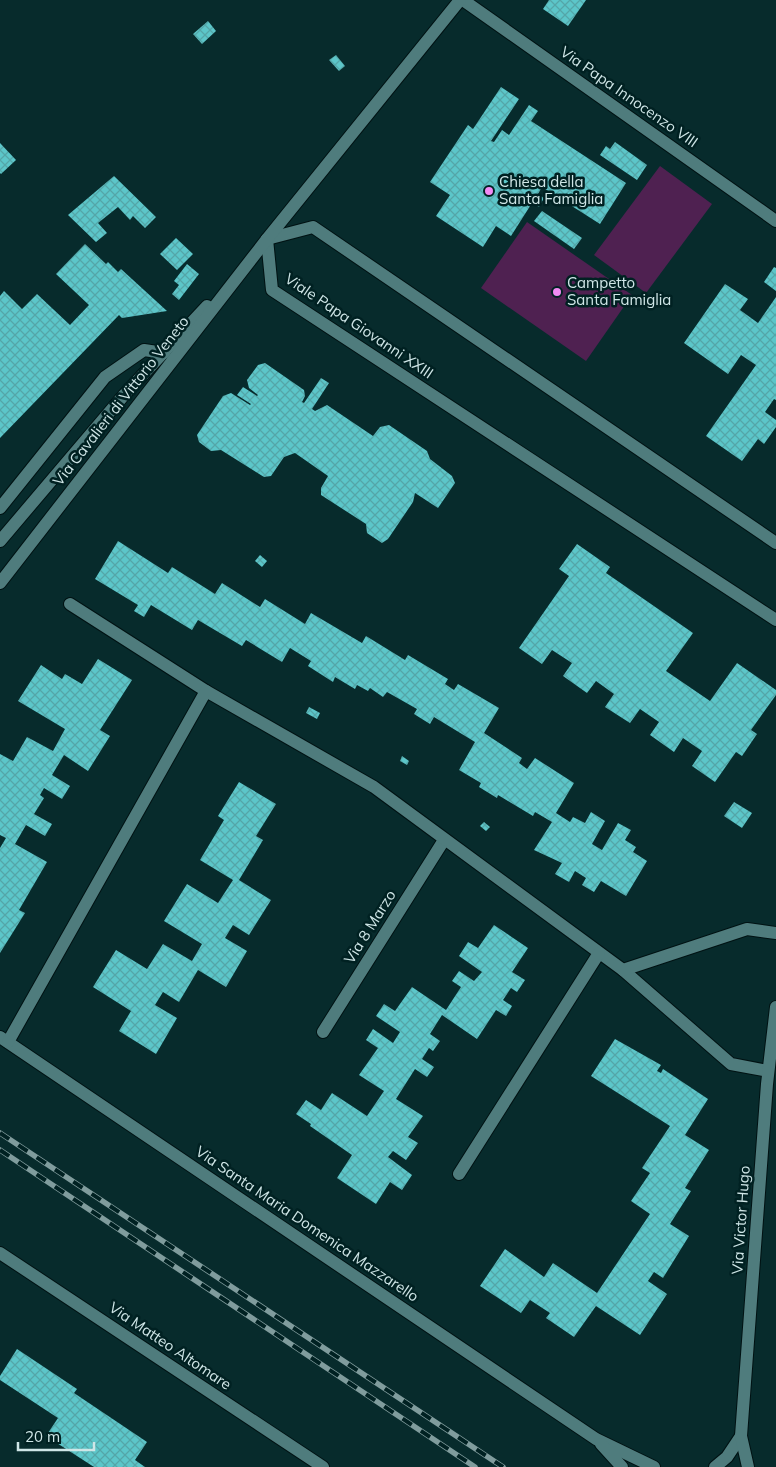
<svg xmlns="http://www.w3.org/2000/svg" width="776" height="1467" font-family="Mulish,sans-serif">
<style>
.pitch{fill:#4f2151}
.building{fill:url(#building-cross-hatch)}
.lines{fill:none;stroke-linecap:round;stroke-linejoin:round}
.street-casing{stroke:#001213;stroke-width:14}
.secondary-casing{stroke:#001213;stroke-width:14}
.street{stroke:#4f7c7d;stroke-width:12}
.secondary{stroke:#4f7c7d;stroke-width:12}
.rail-casing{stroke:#809c9d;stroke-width:5.5}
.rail{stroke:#002122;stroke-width:4;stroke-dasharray:11;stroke-linecap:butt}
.poi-dot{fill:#f18af3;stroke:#002122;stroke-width:2}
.labels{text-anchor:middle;stroke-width:5;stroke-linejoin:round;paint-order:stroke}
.street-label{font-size:15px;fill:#cfe6e7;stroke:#002122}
.poi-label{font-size:15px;fill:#cfe6e7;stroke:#002122;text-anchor:start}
</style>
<defs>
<pattern id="building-cross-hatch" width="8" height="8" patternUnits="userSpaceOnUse" patternTransform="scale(1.25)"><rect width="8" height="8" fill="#5cc6c9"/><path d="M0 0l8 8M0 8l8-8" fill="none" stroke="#54a6a8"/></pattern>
</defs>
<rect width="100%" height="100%" fill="#072b2c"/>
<g class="pitch">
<path d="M660,166L712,204L646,293L594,255Z"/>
<path d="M527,222L632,295L586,361L481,288Z"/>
</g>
<g class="building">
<path d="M549,0H586L568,26L543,9Z"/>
<path d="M208,21L216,31L202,44L193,34Z"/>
<path d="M336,55L345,66L339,71L329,60Z"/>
<path d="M501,87L519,99L491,141L494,142L502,130L509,135L529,105L538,111L531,121L626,183L600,224L542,187L538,194L544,198L539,207L532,203L511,236L496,226L483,247L436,216L450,195L430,182L468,125L473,129Z"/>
<path d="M615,142L647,165L637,180L600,155L606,146L610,149Z"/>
<path d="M0,143L16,160L1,174L0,173Z"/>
<path d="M114,176L156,217L145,228L133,216L130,220L118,207L98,223L107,233L96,242L68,215Z"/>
<path d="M542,211L582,238L574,249L534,221Z"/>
<path d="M176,238L193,254L177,270L160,254Z"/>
<path d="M85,244L106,264L108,262L118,272L121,269L167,311L122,318L119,315L0,438V296L4,291L22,309L37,294L70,325L89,305L56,274Z"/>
<path d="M187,264L199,274L179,300L172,294L179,285L174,281Z"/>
<path d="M774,267L776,268V291L764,282Z"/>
<path d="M725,284L748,299L740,310L758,323L776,297V400L774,399L765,412L776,420V427L764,444L758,439L742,461L706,436L756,365L741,355L728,374L684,343Z"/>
<path d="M265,363L304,390L305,396L302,402L304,403L321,378L329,383L312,409L315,411L327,405L373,436L380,427L389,425L427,451L430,459L452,476L455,483L438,508L415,493L413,502L388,539L382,543L367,533L366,524L321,495V488L328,476L295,453L284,457L271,476L264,477L221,450L211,451L199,442L197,435L223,396L231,393L250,405L251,404L237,395L243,387L257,396L258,395L249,388L247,380L258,365Z"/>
<path d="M118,541L168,573L172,567L215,594L222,583L260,607L265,599L305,624L311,613L362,643L366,636L405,660L408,655L448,679L445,684L454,690L458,684L499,708L484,733L522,758L519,763L527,769L535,758L574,783L556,813L570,822L573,817L585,823L591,812L605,821L592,844L602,850L618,823L631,830L625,840L636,847L633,852L647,861L626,896L601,881L594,892L582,885L586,878L575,871L569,882L555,874L562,863L534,850L552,822L535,812L533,816L498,795L497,798L479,787L481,783L459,770L475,742L434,717L430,724L414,714L417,709L387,692L383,697L370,688L368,691L357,685L355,689L335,677L333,682L308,666L311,661L290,648L282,662L246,640L242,646L198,620L192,630L151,605L144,617L134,611L138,605L95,579Z"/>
<path d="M577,544L610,567L606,573L693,633L666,671L710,701L737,663L776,690V695L751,730L757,734L742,756L736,752L715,782L692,766L702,751L683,738L674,752L650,735L659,722L640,709L630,723L605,707L614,694L596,681L587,693L563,676L572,663L552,650L542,664L519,648L569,576L559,569Z"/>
<path d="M260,555L267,561L262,567L255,561Z"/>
<path d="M98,659L132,680L100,730L110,736L88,771L64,755L52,775L70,786L62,799L44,788L40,795L44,798L34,814L52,824L45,836L26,825L15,844L47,862L19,910L25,913L0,953V848L6,838L0,835V754L13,761L27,737L53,751L65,729L18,701L41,665L62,679L65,674L82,684Z"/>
<path d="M309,707L320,713L317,719L306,713Z"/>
<path d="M402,756L409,761L407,765L400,761Z"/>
<path d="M239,782L276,804L256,836L263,840L239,880L271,900L249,935L233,925L225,938L247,951L226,987L198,970L179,1002L163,992L155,1005L177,1018L156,1054L119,1031L131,1011L93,987L116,950L147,969L163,944L192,961L202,944L164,921L187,884L218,903L233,880L200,860L224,820L218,816Z"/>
<path d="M734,802L752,813L742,828L724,816Z"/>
<path d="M484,822L490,827L486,831L480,826Z"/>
<path d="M494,925L528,948L512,972L525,980L517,992L511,988L503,1000L512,1006L506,1016L496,1010L477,1039L442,1015L430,1034L440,1041L433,1051L429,1048L422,1059L434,1067L427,1077L415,1069L396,1099L423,1116L408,1137L418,1143L406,1160L393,1151L388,1157L412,1175L402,1190L390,1182L376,1204L337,1178L352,1155L310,1126L311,1124L296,1114L306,1100L321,1110L332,1093L367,1116L384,1091L359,1075L378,1048L366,1040L373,1029L393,1043L400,1032L376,1016L384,1004L395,1011L412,987L446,1010L461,987L452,981L459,971L474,981L482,972L459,956L468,942L478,948Z"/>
<path d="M615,1039L661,1065L657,1071L661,1073L663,1069L708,1099L685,1135L709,1150L685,1188L691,1191L670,1224L689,1236L663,1278L654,1272L648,1281L667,1294L640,1335L596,1306L574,1337L546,1318L550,1313L530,1300L521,1313L480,1286L505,1249L544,1277L553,1263L597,1293L650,1214L631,1201L650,1173L642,1168L670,1126L591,1076Z"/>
<path d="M17,1349L77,1389L74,1393L147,1442L135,1460L145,1467H94L46,1436L58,1418L0,1380V1376Z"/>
</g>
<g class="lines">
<g class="street-casing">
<g id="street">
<path d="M463,0L776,221"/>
<path d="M267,239L272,290L776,620"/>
<path d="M267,239L313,227L776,543"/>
<path d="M0,508L105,377L144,350L164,353"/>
<path d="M0,541L124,395L207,306"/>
<path d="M0,583L267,239L460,0"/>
<path d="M70,604L206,691"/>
<path d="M623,970L731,1064L768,1071"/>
<path d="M323,1032L444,840"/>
<path d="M0,1037L596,1439L654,1467"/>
<path d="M8,1042L206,691L374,787L623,970L747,929L776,933"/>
<path d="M459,1174L599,953"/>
<path d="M0,1253L323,1467"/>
<path d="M601,1444L622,1467"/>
<path d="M715,1467L727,1457L741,1436"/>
</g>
</g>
<g class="secondary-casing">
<path id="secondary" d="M748,1467L741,1436L767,1084L776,1007"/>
</g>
<use href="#street" class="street"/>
<use href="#secondary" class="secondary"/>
<g class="rail-casing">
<g id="rail">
<path d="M0,1133L503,1467"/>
<path d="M0,1150L475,1467"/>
</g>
</g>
<use href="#rail" class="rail"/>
</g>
<g class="poi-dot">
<circle cx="489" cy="191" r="5"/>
<circle cx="557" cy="292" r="5"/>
</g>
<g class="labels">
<g class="street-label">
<text transform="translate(629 97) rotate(35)" y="5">Via Papa Innocenzo VIII</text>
<text transform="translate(359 326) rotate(34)" y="5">Viale Papa Giovanni XXIII</text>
<text transform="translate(121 401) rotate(-52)" y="5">Via Cavalieri di Vittorio Veneto</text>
<text transform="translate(370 927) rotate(-58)" y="5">Via 8 Marzo</text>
<text transform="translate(741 1220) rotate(-86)" y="5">Via Victor Hugo</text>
<text transform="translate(307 1224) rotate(34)" y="5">Via Santa Maria Domenica Mazzarello</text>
<text transform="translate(170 1346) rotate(34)" y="5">Via Matteo Altomare</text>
</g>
<g class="poi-label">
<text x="499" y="187">Chiesa della<tspan x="499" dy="17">Santa Famiglia</tspan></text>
<text x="567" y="288">Campetto<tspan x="567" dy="17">Santa Famiglia</tspan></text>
</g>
</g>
<path d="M18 1442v8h76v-8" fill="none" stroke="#cfe6e7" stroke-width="2.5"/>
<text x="25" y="1442" font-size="15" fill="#cfe6e7" stroke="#002122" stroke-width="4" paint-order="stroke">20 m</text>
</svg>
